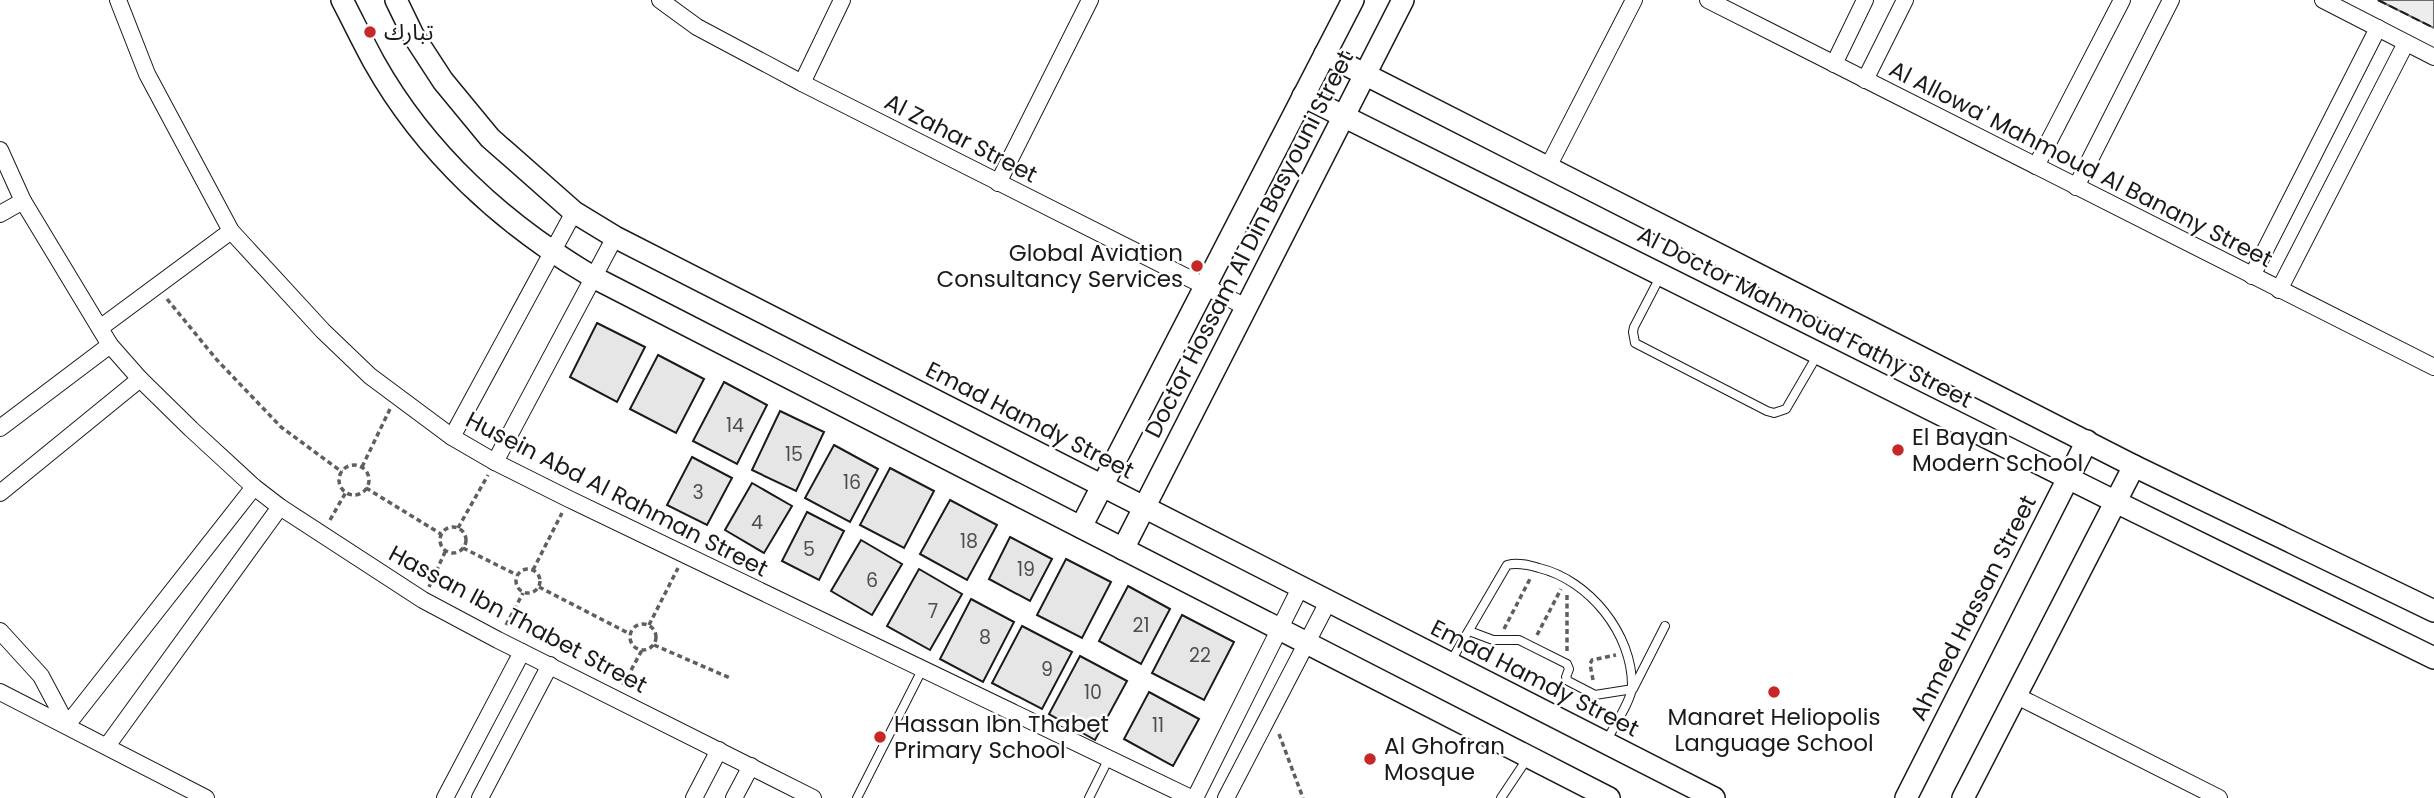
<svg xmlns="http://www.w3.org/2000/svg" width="2434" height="798" font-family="Poppins,'Noto Sans Arabic',sans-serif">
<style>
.built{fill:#ededed;stroke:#6a6a6a;stroke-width:2}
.building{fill:#e6e6e6;stroke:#1a1a1a;stroke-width:2}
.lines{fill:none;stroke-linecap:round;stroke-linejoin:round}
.service-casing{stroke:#1a1a1a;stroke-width:10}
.minor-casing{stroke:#1a1a1a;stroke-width:18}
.tertiary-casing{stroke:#1a1a1a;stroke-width:24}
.path{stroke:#5f5f5f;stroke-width:3.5;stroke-dasharray:5 3.5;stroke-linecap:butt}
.service{stroke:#fff;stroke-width:8}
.minor{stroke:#fff;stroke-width:16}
.tertiary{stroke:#fff;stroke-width:21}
.fence{stroke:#1a1a1a;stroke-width:2;stroke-dasharray:9 3.5;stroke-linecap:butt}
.poi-dot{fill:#c62828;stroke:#fff;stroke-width:2.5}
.labels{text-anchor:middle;stroke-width:5;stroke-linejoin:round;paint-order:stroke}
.number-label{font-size:19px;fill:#4d4d4d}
.poi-label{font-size:23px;fill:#1a1a1a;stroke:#fff;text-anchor:start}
.street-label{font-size:23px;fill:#1a1a1a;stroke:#fff}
</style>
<rect width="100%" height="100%" fill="#fff"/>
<path class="built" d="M2378,0H2434V28Z"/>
<g class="building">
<path d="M597,323L645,347L617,402L570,377Z"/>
<path d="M658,355L704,379L676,433L630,409Z"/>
<path d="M724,382L767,405L737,464L693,441Z"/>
<path d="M780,411L824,432L796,491L752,470Z"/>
<path d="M834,445L878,469L850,522L805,498Z"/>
<path d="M692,457L732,478L707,525L667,505Z"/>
<path d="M890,468L934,491L904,548L860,525Z"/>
<path d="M752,483L792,506L764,553L725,530Z"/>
<path d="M950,500L997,525L967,580L920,554Z"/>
<path d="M807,512L844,531L819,580L782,561Z"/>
<path d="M1010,537L1052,559L1030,601L989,579Z"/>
<path d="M861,540L902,564L872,615L831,591Z"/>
<path d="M1066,559L1111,582L1082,638L1037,615Z"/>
<path d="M919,569L962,594L930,650L887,626Z"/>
<path d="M1128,586L1170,609L1141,664L1099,641Z"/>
<path d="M971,599L1014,622L983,682L940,659Z"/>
<path d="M1182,615L1234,642L1204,700L1152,673Z"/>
<path d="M1022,626L1072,652L1042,709L992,683Z"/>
<path d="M1080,656L1127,681L1095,740L1049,714Z"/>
<path d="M1149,692L1199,719L1173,766L1124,739Z"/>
</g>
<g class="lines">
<g class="service-casing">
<g id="service">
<path d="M1660,277L1634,327L1633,332L1635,343L1767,411L1774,413L1786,409L1818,354"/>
<path d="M1469,631L1493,640H1519L1567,664L1569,669L1566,677L1568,681L1595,695L1633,689L1665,626"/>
<path d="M1451,661L1507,565C1518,562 1529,565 1539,568C1589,580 1633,634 1632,687C1632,699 1613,728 1607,740"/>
<path d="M857,798L922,670"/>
<path d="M1089,798L1108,760"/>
<path d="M1501,798L1527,759"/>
</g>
</g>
<g class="minor-casing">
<g id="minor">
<path d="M118,0L147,74L231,231L323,331L370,376L452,437L495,462L569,499L1191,798"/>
<path d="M660,0L697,27L802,83L1246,307"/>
<path d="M1708,0L2434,367"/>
<path d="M2323,0L2434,57"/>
<path d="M1834,64L1865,0"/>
<path d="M1865,80L1905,0"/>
<path d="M802,83L842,0"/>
<path d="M0,150L23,201L110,345L140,379L191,429L254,487L280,507L423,600L498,640L813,798"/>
<path d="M2036,166L2122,0"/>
<path d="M1548,167L1634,0"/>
<path d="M998,183L1090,0"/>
<path d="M2076,187L2171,0"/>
<path d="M0,214L23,201"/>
<path d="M2252,276L2378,28"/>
<path d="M2279,290L2406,43"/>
<path d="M100,328L231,231"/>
<path d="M0,428L110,345"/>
<path d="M452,437L574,212"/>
<path d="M495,462L615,237"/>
<path d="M0,493L140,379"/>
<path d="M0,631L41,676L67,725L254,487"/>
<path d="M0,692L206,798"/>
<path d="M2015,695L2219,798"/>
<path d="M107,746L280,507"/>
<path d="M445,798L522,652"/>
<path d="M480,798L550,665"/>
<path d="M694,798L719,750"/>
<path d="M734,798L751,766"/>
<path d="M1195,798L1301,586"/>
<path d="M1226,798L1328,602"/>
</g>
</g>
<g class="tertiary-casing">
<g id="tertiary">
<path d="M342,0C353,21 363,42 374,62C425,153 504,225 593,277L1609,798"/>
<path d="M396,0L413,35L443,81L490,138L574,212L615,237L1714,798"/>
<path d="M1325,54L2134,466L2434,611"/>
<path d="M1303,96L2116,502L2434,658"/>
<path d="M1081,527L1353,0"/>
<path d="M1123,549L1403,0"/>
<path d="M1906,798L2087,441"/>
<path d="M1963,798L2134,466"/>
</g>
</g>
<g class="path">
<path d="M167,299L217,360L281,427L342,472"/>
<circle cx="354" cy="480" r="15"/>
<path d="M362,467L390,409"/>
<path d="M366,488L441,534"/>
<path d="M330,520L346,492"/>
<circle cx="453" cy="540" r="13"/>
<path d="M458,528L488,475"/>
<path d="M463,548L517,575"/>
<circle cx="528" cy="581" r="12"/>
<path d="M533,570L562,513"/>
<path d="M429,587L446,550"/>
<path d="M539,587L630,634"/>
<circle cx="643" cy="637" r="13"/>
<path d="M506,625L523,593"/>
<path d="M649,625L678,568"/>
<path d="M1504,629L1531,577"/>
<path d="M1537,635L1561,589"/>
<path d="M654,645L730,678"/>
<path d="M1567,651V593"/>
<path d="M1593,680L1590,664L1592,660L1616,655"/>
<path d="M623,685L642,650"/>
<path d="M1279,734L1303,798"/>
</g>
<use href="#service" class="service"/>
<use href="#minor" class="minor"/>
<use href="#tertiary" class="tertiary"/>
<path class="fence" d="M2378,0L2434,28"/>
</g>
<g class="poi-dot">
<circle cx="370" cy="32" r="7"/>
<circle cx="1197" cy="266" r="7"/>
<circle cx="1898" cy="450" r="7"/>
<circle cx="1774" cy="692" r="7"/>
<circle cx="880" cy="737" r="7"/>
<circle cx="1370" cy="759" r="7"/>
</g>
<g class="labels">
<g class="number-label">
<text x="735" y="432">14</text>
<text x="794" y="461">15</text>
<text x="852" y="489">16</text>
<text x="698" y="499">3</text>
<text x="757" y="529">4</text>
<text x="969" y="548">18</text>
<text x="809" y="556">5</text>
<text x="1026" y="576">19</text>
<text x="872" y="587">6</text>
<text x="933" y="618">7</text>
<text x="1141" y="632">21</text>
<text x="985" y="644">8</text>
<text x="1200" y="662">22</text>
<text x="1047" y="676">9</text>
<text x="1093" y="699">10</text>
<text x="1158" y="732">11</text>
</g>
<g class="poi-label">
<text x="384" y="40">تبارك</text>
<text x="1183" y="261" text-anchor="end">Global Aviation<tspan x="1183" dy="26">Consultancy Services</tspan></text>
<text x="1912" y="445">El Bayan<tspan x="1912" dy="26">Modern School</tspan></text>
<text x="1774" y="725" text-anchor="middle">Manaret Heliopolis<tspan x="1774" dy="26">Language School</tspan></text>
<text x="894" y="732">Hassan Ibn Thabet<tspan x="894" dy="26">Primary School</tspan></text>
<text x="1384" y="754">Al Ghofran<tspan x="1384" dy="26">Mosque</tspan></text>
</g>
<g class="street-label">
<text transform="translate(961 138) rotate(27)" y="8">Al Zahar Street</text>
<text transform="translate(2081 164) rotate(27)" y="8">Al Allowa' Mahmoud Al Banany Street</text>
<text transform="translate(1249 244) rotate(-63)" y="8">Doctor Hossam Al Din Basyouni Street</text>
<text transform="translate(1805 317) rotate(27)" y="8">Al Doctor Mahmoud Fathy Street</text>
<text transform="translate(1030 420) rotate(27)" y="8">Emad Hamdy Street</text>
<text transform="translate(617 494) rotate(27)" y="8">Husein Abd Al Rahman Street</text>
<text transform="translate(1973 608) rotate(-63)" y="8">Ahmed Hassan Street</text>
<text transform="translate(518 619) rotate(28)" y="8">Hassan Ibn Thabet Street</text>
<text transform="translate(1535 678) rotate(27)" y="8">Emad Hamdy Street</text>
</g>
</g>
</svg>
